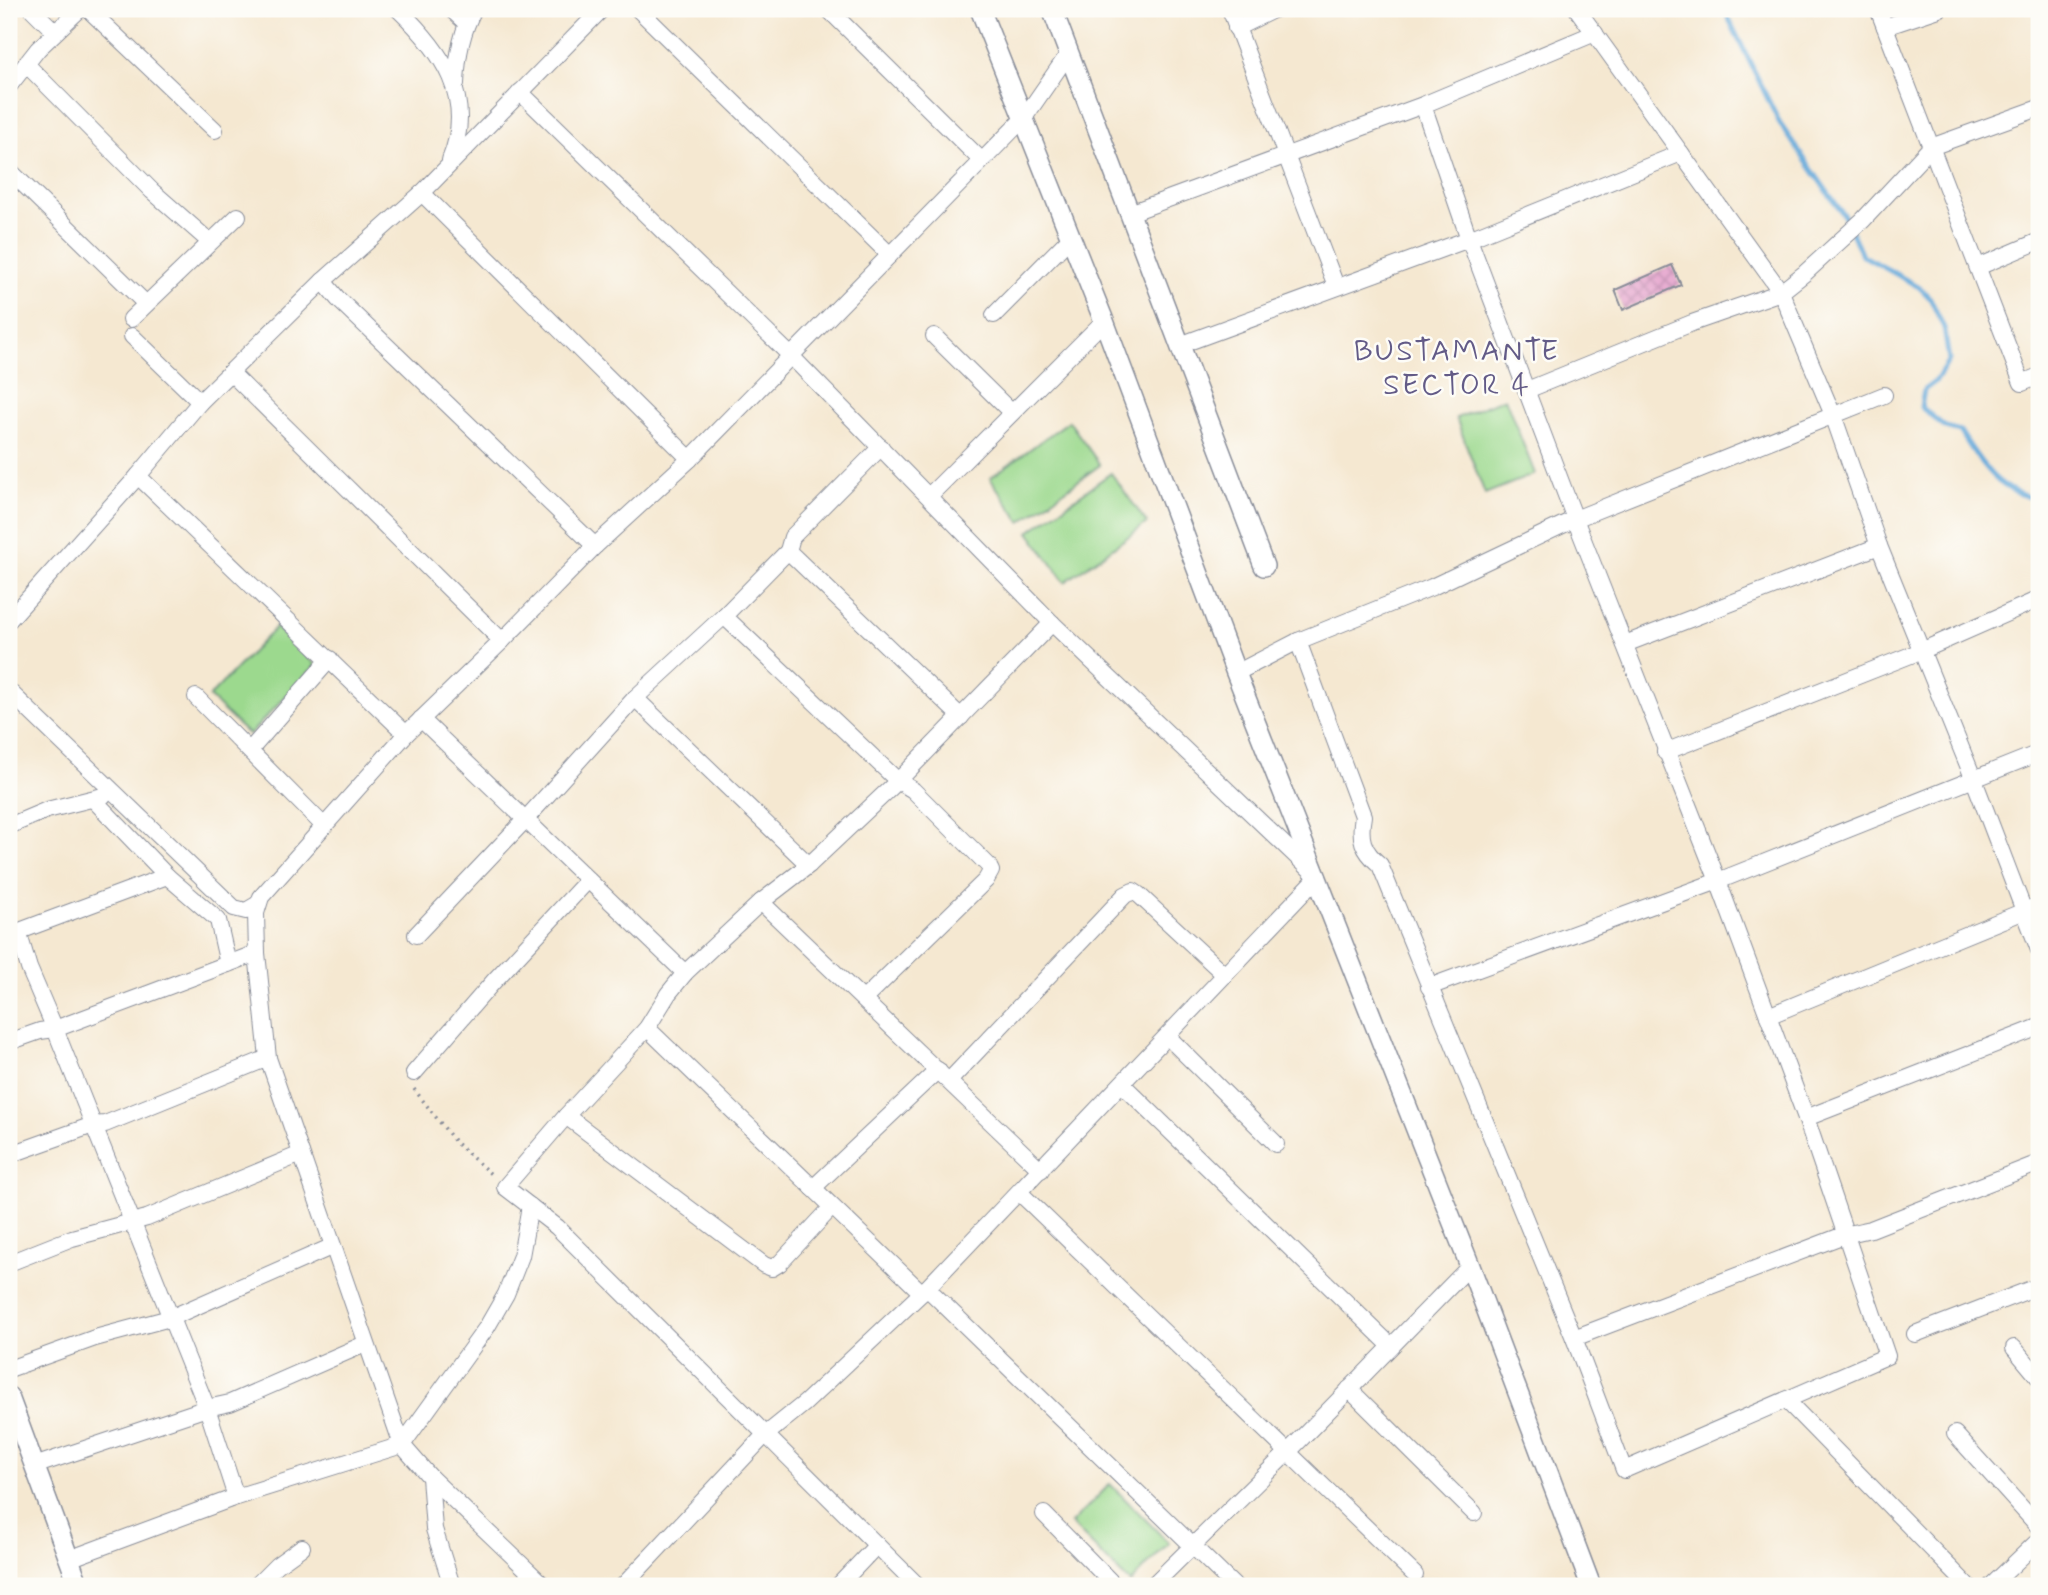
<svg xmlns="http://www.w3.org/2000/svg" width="2048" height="1595" font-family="Mynerve,sans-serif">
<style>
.pitch{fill:#9cd98e;stroke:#5c8476;stroke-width:2}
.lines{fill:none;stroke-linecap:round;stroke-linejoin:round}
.stream{stroke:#64a8d9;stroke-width:5}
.building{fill:url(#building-cross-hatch)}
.minor-casing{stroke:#888c98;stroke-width:18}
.tertiary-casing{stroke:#888c98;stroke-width:22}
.path{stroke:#888c98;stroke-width:3.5;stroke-dasharray:2 5;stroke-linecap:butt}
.minor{stroke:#fff;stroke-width:16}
.tertiary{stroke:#fff;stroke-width:19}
.labels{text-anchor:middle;stroke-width:5;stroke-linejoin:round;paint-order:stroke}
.neighbourhood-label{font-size:30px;letter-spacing:2px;fill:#635b87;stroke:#fdfcf7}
</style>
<defs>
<pattern id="building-cross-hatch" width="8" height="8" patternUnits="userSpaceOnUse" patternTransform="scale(1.75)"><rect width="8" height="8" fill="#e8aed2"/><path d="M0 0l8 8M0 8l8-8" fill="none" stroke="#c696b7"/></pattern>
</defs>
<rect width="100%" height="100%" fill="#fdfcf7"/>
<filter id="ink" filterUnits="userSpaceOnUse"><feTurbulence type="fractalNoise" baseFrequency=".0143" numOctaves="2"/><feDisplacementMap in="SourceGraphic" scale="14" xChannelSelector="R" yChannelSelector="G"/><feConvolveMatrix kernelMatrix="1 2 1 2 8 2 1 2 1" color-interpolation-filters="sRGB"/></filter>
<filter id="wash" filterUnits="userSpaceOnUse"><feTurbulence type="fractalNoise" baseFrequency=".00686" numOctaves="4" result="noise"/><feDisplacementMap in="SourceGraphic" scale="28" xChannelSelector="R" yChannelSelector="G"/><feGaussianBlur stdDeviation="1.57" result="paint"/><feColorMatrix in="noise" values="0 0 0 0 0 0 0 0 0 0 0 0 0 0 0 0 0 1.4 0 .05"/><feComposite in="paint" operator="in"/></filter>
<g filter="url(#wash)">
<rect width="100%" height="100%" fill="#f5e8d1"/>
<g class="pitch">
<path d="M1505,398L1535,474L1485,494L1456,418Z"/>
<path d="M1069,421L1100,465L1021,522L990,478Z"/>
<path d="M1111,473L1147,523L1065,582L1029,532Z"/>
<path d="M276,627L316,665L249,735L209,697Z"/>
<path d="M1110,1484L1169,1543L1130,1583L1071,1524Z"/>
</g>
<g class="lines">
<path class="stream" d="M1724,9L1780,124L1845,217L1862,255L1919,287L1930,298L1944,328L1949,360L1936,381L1924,390L1921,407L1945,427L1960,431C1981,464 1998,493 2039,499"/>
</g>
<g id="blocks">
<path class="building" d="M1672,265L1681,285L1623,310L1615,290Z"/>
</g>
</g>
<g filter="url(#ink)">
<use href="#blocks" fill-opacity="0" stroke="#888c98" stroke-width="2"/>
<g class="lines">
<g class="minor-casing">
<g id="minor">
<path d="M32,9L55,32"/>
<path d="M88,9L215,130"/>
<path d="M398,9C442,51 476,98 450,160"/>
<path d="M451,9L466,23"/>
<path d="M638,9L890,255"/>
<path d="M828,9L981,160"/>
<path d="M1230,9L1336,286"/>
<path d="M1577,9L1781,292L1833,415L1879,546L1974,780L2039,950"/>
<path d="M1878,9L2022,383L2039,376"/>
<path d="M1885,27L1939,9"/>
<path d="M1236,28L1275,9"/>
<path d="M26,64L152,191L210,242"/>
<path d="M456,84C457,57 461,32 474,9"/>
<path d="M9,86L38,49L80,9"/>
<path d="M520,92L791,356L1052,623L1318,877L927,1288L805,1403L764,1436L623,1586"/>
<path d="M9,170L146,304"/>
<path d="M422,193L690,459"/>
<path d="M1130,213L1423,105L1595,33"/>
<path d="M1978,267L2039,241"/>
<path d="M323,281L338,299L595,546"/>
<path d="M994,315L1070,238"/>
<path d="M131,319L238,216"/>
<path d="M132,336L200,402"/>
<path d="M934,336L1011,412"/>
<path d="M1180,345L1469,239L1681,153"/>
<path d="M230,372L502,641"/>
<path d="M1527,390L1692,323L1781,292L1805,273L1863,220L1931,147L2039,108"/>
<path d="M138,476L406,734"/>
<path d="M929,496L1104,321"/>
<path d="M788,551L961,717"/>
<path d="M724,616L898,781L913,790L988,865L991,871L986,880L864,999"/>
<path d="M9,620L138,476L200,402L323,281L422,193L602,9"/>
<path d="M1298,641L1363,816C1359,838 1362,850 1380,865L1574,1338L1624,1470L1887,1356L1806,1118L1718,881L1575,519L1469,239L1423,105"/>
<path d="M1625,644L1879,546"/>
<path d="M1236,673L1298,641L1432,587L1575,519L1884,395"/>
<path d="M9,691L234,908L246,911L258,904"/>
<path d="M196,697L324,826"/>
<path d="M635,698L809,865"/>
<path d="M421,719L685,973"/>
<path d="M250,750L330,659"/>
<path d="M1665,752L1921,651L2039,599"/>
<path d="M94,800L167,876L218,920L228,964"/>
<path d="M9,826L47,810L103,796"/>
<path d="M761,902L1041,1170"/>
<path d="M9,935L167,876"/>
<path d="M416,935L524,821L635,698L724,616L788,551L792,537L881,447"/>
<path d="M1429,987L1718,881L2039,753"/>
<path d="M1768,1016L2039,905"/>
<path d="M647,1028L922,1293"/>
<path d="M1168,1037L1276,1144"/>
<path d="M9,1042L40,1031L55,1029L29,968L18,931"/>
<path d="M414,1073L494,981L588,880"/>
<path d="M949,1081L1125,895L1133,891L1139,895L1225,975"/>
<path d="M1123,1085L1391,1346"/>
<path d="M566,1116L764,1265L772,1268L780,1263L832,1207"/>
<path d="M1806,1118L2039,1027"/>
<path d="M9,1155L93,1125L105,1124L268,1058"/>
<path d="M813,1188L938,1070"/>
<path d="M1020,1193L1415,1575"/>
<path d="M9,1263L72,1238L147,1218L301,1154"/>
<path d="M927,1288L1234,1586"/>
<path d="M1915,1334L2039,1286"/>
<path d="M1574,1338L1844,1235L1871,1229L2039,1163"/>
<path d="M2014,1348L2039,1378"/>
<path d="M9,1369L95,1338L170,1318L331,1247"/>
<path d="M1349,1389L1474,1513"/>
<path d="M1786,1400L1968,1586"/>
<path d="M1955,1434L2039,1527"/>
<path d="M34,1466L207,1408L230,1403L365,1344"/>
<path d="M430,1477L544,1586"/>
<path d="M236,1497L207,1408L55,1029L257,953"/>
<path d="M1044,1514L1115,1586"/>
<path d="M69,1559L236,1497L402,1445L487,1327L506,1294L521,1256L530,1206"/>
<path d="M256,1586L277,1565L302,1547"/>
<path d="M452,1586L434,1529L430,1477L402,1445L268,1058L257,953L256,913L261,897L406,734L502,641L595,546L690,459L1024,118L1069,53"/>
<path d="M838,1586L877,1545"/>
<path d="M918,1586L557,1227L505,1187L566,1116L647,1028L668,994L685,973L761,902L809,865L898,781L1052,623"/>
<path d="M1152,1586L1287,1453L1470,1266"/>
<path d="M1991,1586L2039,1540"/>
</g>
</g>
<g class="tertiary-casing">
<g id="tertiary">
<path d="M980,9L1104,321L1236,673L1470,1266L1591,1586"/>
<path d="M1052,9L1264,566"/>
<path d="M9,1397L79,1586"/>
</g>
</g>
<path class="path" d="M414,1089L456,1143L493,1176"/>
<use href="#minor" class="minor"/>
<use href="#tertiary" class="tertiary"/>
</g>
</g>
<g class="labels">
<g class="neighbourhood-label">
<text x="1457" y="360">BUSTAMANTE<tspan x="1457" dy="34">SECTOR 4</tspan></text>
</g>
</g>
<rect width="2048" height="1595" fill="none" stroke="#fdfcf7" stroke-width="35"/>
</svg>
